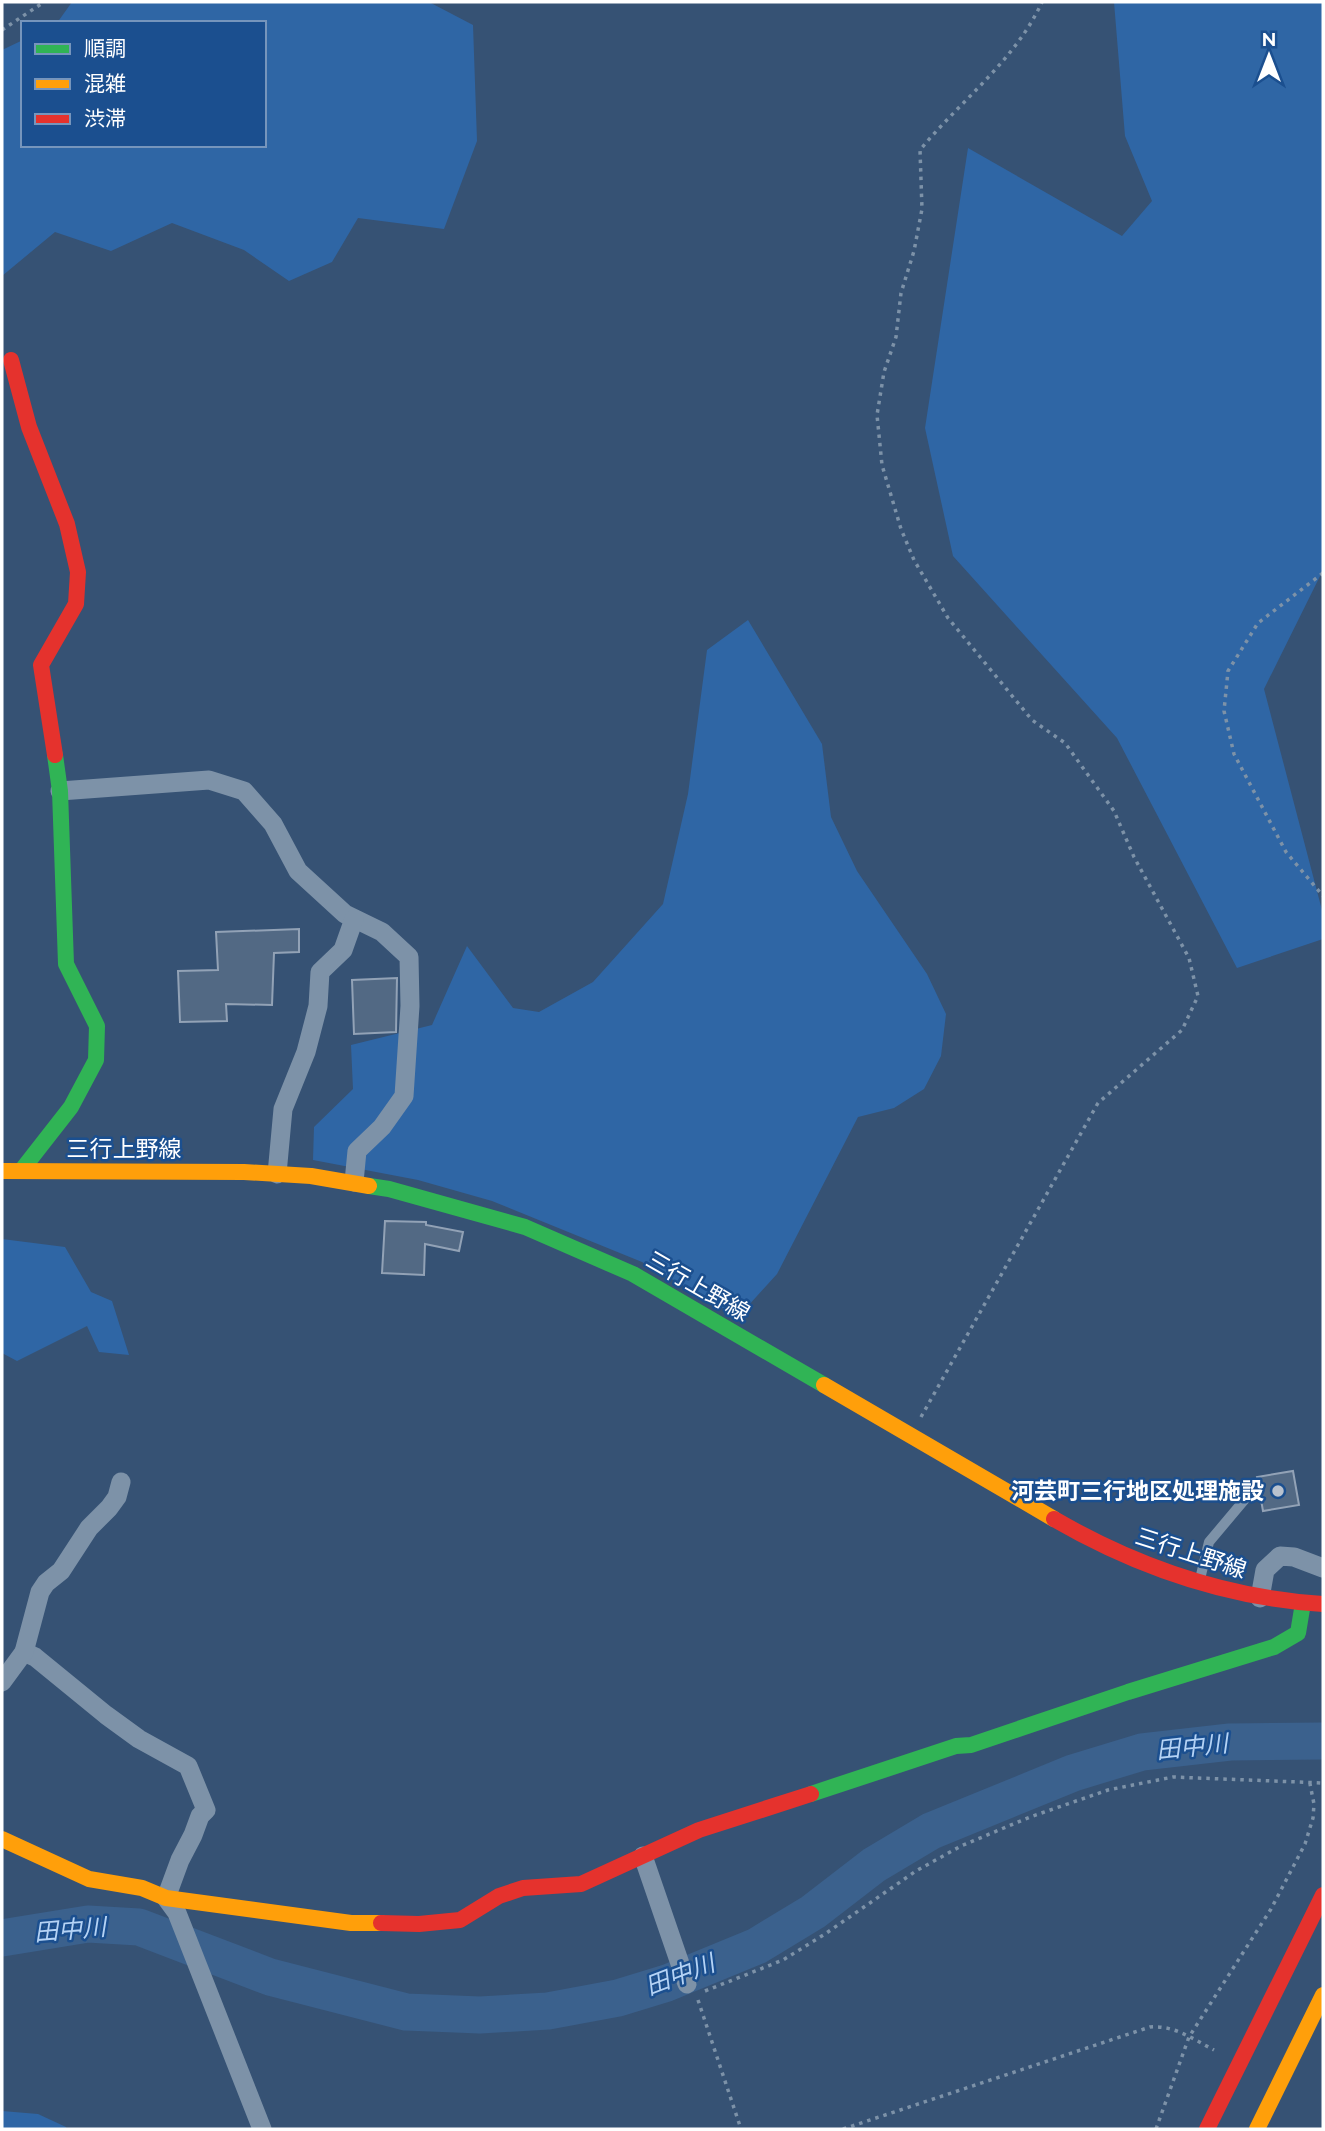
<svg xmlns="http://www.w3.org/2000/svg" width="1325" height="2131" font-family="Raleway,'Noto Sans JP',sans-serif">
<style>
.green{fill:#2f66a5}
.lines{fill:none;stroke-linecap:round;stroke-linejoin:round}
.river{stroke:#3b618d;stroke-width:37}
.building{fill:#526984;stroke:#92a2b6;stroke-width:2}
.path{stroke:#7d92a8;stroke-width:3.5;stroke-dasharray:3.5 5;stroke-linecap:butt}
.lane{stroke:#7d92a8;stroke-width:10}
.street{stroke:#7d92a8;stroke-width:19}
.fast{stroke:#30b455;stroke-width:16}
.slow{stroke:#ff9f0a;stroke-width:16}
.jam{stroke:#e5322d;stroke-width:16}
.poi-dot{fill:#b9c2ce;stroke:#1b4f8f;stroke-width:2.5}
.labels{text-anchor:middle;stroke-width:5;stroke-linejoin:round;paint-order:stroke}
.street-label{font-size:23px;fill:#fff;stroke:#1b4f8f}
.poi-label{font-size:23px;font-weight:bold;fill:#fff;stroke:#1b4f8f;text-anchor:end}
.water-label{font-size:24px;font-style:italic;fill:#b5d3f5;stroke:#1b4f8f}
</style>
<rect width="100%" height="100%" fill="#365274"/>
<g class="green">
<path d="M72,2H429L473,25L477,141L444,229L358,218L332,262L289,281L244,250L172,223L111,251L55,232L2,276V50L23,40V145H264V23H57Z"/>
<path d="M1114,2H1323V570L1264,689L1323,914V939L1237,968L1117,738L953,556L925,428L968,148L1122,236L1152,201L1125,136Z"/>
<path d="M748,620L822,744L831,817L857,871L927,974L946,1014L941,1056L924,1089L894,1108L858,1117L777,1274L738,1317L642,1262L492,1201L418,1180L313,1160L314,1127L353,1089L351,1045L432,1025L467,946L513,1008L539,1012L593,982L663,904L688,794L707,650Z"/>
<path d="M2,1239L65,1247L91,1292L112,1301L129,1355L99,1352L87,1326L17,1361L2,1353Z"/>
<path d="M2,2111L38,2114L66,2127L67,2129H2Z"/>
</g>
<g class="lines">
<path class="river" d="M2,1938L88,1924L139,1927L270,1977L406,2012L480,2015L548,2011L618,1998L667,1983L757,1946L813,1912L874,1865L931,1831L1073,1773L1142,1752L1230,1742L1323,1741"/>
</g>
<g class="building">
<path d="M299,929V952L274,953L272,1005L226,1004L227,1021L180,1022L178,971L218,970L216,932Z"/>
<path d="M397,978L396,1032L354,1034L352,980Z"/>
<path d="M385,1221L426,1222V1225L463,1232L459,1251L425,1244L424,1275L382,1273Z"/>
<path d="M1293,1471L1299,1505L1263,1511L1257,1477Z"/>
</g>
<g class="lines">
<g class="path">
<path d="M2,30L44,2"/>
<path d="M1323,573L1258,623L1228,671L1224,711L1234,754L1286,852L1323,896"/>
<path d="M921,1417L1098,1103L1182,1030L1198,996L1189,958L1134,857L1114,811L1065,743L1032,720L948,618L914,560L901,529L882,465L877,415L884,372L896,337L901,293L914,251L922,209L920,150C960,101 1015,61 1042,2"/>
<path d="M705,1991L783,1960L825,1934L916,1871L961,1846L1030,1817L1108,1790L1173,1777L1323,1783"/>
<path d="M698,2000L741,2129"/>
<path d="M843,2129L1150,2027C1174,2025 1193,2039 1214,2050"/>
<path d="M1156,2129L1189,2037L1271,1909L1305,1844L1313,1818L1314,1804L1310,1784"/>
</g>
<path class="lane" d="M1200,1579L1209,1542L1246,1498"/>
<g class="street">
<path d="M60,791L209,780L244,791L273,824L298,871L345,914L382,932L409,957L410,1006L404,1096L382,1127L357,1151L354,1182"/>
<path d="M277,1174L283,1109L306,1052L318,1006L320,972L343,950L354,919"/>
<path d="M1260,1598L1265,1570L1280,1556L1294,1557L1323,1568"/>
<path d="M24,1652L35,1657L106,1715L139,1739L188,1766L206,1810L200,1816L193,1835L180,1860L166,1898L177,1913L262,2129"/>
<path d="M2,1682L24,1652L40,1592L46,1583L61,1571L89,1528L109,1508L117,1497L121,1482"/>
<path d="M643,1856L687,1984"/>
</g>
<g class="fast">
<path d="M21,1171L71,1107L96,1060L97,1026L66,964L60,791L55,755"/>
<path d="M369,1186L389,1189L525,1227L633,1274L824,1385"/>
<path d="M811,1794L956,1746L971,1745L1128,1692L1274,1647L1298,1633L1303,1603"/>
</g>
<g class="slow">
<path d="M2,1171L244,1172L311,1176L369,1186"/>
<path d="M824,1385L1054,1519"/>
<path d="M2,1839L89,1879L142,1888L166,1898L351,1923H381"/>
<path d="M1257,2129L1323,1995"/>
</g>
<g class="jam">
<path d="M11,360L29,427L67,524L78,572L76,604L41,665L55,755"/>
<path d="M1054,1519C1137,1567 1227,1598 1323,1604"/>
<path d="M381,1923L419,1924L460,1920L499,1896L523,1888L581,1884L699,1830L811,1794"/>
<path d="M1207,2129L1323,1895"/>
</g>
</g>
<circle class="poi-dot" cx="1278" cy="1491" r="7"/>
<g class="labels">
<g class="street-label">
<text x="124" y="1157">三行上野線</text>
<text transform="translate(698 1286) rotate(30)" y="8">三行上野線</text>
<text transform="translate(1191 1553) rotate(18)" y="8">三行上野線</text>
</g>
<g class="poi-label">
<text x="1264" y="1499">河芸町三行地区処理施設</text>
</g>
<g class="water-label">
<text transform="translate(1192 1747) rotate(-6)" y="8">田中川</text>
<text transform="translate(70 1930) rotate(-5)" y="8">田中川</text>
<text transform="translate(680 1975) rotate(-21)" y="8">田中川</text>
</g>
</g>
<rect width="1325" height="2131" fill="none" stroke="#ffffff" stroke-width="7"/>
<rect x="21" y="21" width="245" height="126" fill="#1b4f8f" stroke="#7695bc" stroke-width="2"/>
<rect x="35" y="44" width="35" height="10" fill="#30b455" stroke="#7695bc" stroke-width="2"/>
<text x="84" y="56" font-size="21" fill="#ffffff">順調</text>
<rect x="35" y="79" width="35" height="10" fill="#ff9f0a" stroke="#7695bc" stroke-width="2"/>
<text x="84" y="91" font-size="21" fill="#ffffff">混雑</text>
<rect x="35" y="114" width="35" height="10" fill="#e5322d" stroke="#7695bc" stroke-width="2"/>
<text x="84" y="126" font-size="21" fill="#ffffff">渋滞</text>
<g transform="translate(1269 56)" stroke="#1b4f8f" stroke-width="5" paint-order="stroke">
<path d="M0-5L12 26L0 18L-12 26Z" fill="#ffffff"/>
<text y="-10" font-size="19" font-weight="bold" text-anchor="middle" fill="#ffffff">N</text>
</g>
</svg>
